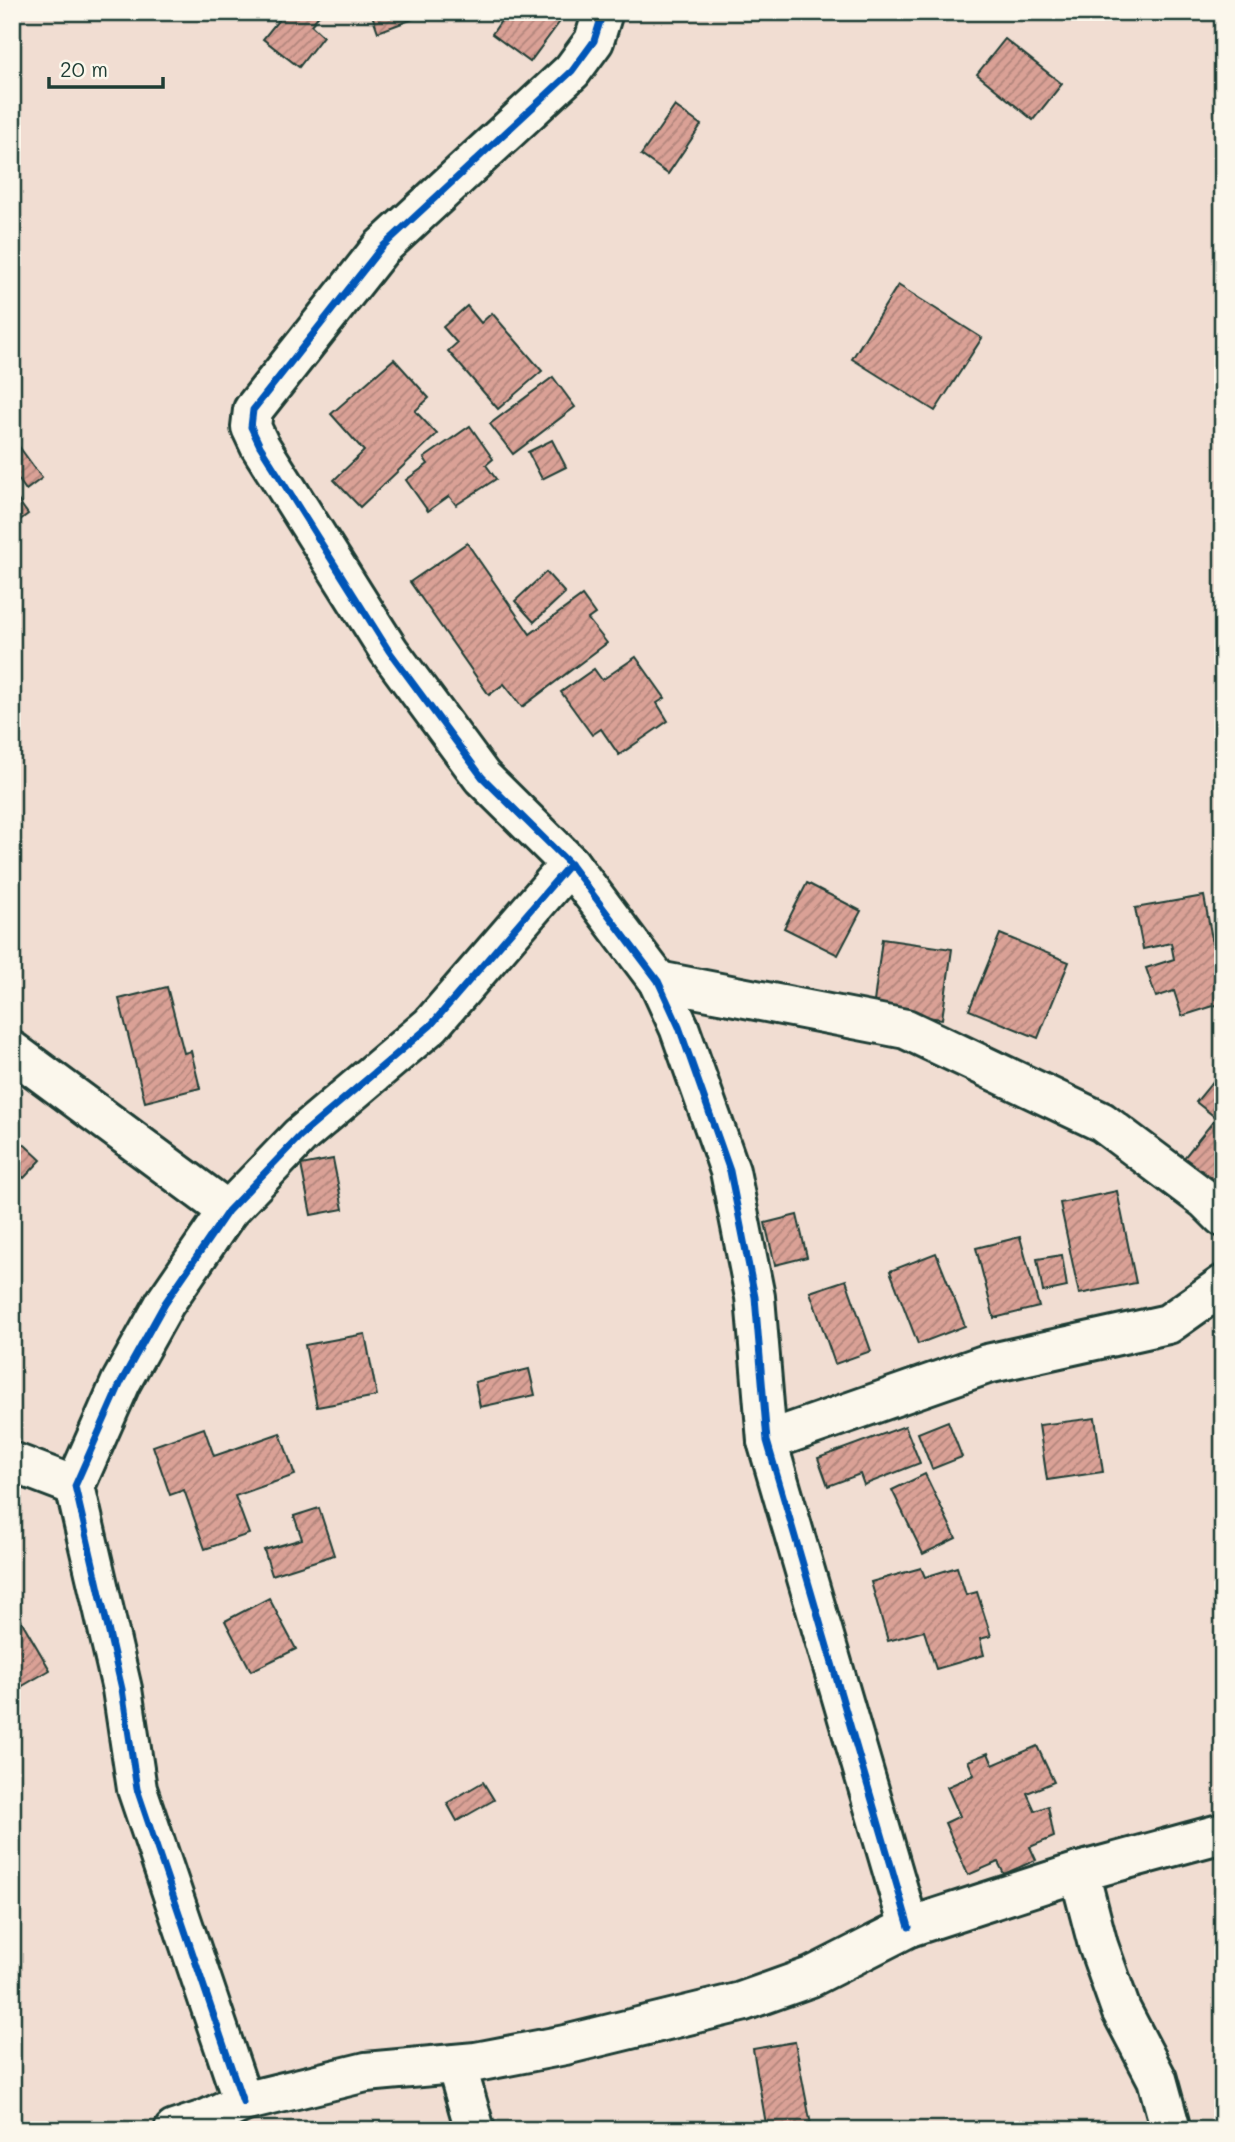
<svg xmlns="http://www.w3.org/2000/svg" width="1235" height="2142" font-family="Mali,sans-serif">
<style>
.building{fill:url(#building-hatch);stroke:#1f3d34;stroke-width:2}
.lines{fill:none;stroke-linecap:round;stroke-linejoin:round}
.street-casing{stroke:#1f3d34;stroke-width:44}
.street{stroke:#fbf7ec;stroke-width:38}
.cycleway-casing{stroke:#fbf7ec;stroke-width:11}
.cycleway{stroke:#0057b8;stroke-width:7}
</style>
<defs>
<pattern id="building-hatch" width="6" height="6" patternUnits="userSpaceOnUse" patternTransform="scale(1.75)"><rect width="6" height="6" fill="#daa196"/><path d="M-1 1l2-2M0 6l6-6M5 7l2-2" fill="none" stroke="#b0847b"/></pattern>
</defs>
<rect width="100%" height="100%" fill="#f1ddd2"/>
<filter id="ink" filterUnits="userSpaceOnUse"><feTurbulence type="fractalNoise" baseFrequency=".0143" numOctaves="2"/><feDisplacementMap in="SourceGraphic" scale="14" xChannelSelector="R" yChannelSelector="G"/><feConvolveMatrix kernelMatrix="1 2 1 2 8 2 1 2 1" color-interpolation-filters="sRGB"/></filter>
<g filter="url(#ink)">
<g class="building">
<path d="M285,12H322L311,25L323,36L299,67L263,39Z"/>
<path d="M371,12H432L378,32Z"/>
<path d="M507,12H567L530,62L492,34Z"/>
<path d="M1005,39L1062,84L1033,120L977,74Z"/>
<path d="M675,106L701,125L668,174L641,155Z"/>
<path d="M898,285L982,338L935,411L852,359Z"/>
<path d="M467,306L481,323L492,313L542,371L498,409L448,351L457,343L443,327Z"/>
<path d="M394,359L429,398L415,411L437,434L360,507L334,480L364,451L331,414Z"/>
<path d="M553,377L575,407L513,454L490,424Z"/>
<path d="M470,426L493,459L486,465L496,479L456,505L449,496L428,511L406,480L428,464L424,458Z"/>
<path d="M552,440L566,467L542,479L528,452Z"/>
<path d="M18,445L42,478L26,490L12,470V450Z"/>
<path d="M12,492L28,514L12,526Z"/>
<path d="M467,543L530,634L582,596L595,614L588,619L607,643L522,707L504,684L489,695L410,582Z"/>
<path d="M546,572L565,593L534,622L515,601Z"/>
<path d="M636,657L665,698L657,703L668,721L619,755L601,729L592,735L561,692L594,669L602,680Z"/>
<path d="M807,883L861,911L838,955L784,928Z"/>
<path d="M1204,896L1215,955L1222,953L1223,956V1003L1182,1016L1174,991L1156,997L1146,968L1174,959L1171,943L1143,949L1135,908Z"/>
<path d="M1000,934L1069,962L1038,1038L969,1010Z"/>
<path d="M882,939L952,949L942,1019L873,1010Z"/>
<path d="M167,987L184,1053L191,1051L200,1088L145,1102L119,999Z"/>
<path d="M1219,1074L1223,1077V1199L1179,1164L1216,1118L1196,1102Z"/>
<path d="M12,1133L41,1160L24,1178L12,1167Z"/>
<path d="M333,1159L343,1209L311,1215L301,1165Z"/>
<path d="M1117,1191L1136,1283L1079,1294L1060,1203Z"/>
<path d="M797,1215L807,1257L775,1265L765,1223Z"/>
<path d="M1020,1237L1039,1307L994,1318L976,1248Z"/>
<path d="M936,1253L965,1326L918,1344L890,1271Z"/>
<path d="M1062,1255L1067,1287L1043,1292L1037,1259Z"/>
<path d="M846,1280L871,1351L835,1364L810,1292Z"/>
<path d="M365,1334L377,1396L317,1407L305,1345Z"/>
<path d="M529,1369L535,1395L480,1407L475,1382Z"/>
<path d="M1095,1418L1103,1472L1047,1480L1039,1425Z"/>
<path d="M948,1421L962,1457L932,1469L918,1433Z"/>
<path d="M905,1426L920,1463L864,1485L860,1474L828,1486L818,1458Z"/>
<path d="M204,1428L214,1456L280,1433L295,1475L235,1496L249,1534L205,1549L184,1490L170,1495L153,1446Z"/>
<path d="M925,1474L956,1538L923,1554L892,1490Z"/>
<path d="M319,1508L334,1555L272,1575L264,1550L302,1539L294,1516Z"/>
<path d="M957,1567L966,1595L977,1592L991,1636L980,1639L984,1655L936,1669L924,1631L888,1641L871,1582L921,1568L925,1577Z"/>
<path d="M269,1598L296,1649L251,1671L225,1621Z"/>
<path d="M18,1615L50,1670L12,1692V1618Z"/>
<path d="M1037,1746L1054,1782L1027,1793L1035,1811L1048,1806L1054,1837L1030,1847L1036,1860L1004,1874L998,1862L968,1875L945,1823L960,1816L947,1787L974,1775L968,1761L988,1753L993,1765Z"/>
<path d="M483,1782L494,1800L457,1821L447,1803Z"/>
<path d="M795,2042L812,2130H767L753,2049Z"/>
</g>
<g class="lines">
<g class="street-casing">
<g id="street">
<path d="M603,12L594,41L572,71L381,248L253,410L251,427L260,446L389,651L482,777L570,864L658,981L679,1027L730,1171L755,1297L767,1441L909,1927"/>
<path d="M658,981L906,1029L1102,1122L1206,1200L1223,1217"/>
<path d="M12,1051L228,1211"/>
<path d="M767,1441L987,1364L1168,1324L1223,1285"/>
<path d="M12,1462L75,1486"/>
<path d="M1079,1872L1098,1945L1121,2010L1157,2079L1171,2130"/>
<path d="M456,2064L475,2130"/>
<path d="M243,2102L137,1789L122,1689L75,1486L121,1382L165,1303L228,1211L300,1136L431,1025L570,864"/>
<path d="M174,2130L207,2119L243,2102L366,2072L476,2062L565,2045L741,2002L811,1977L909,1927L1079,1872L1223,1833"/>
</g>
</g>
<use href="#street" class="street"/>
<g class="cycleway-casing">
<g id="cycleway">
<path d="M603,12L594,41L572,71L381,248L253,410L251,427L260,446L389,651L482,777L570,864L658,981L679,1027L730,1171L755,1297L767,1441L909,1927"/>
<path d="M243,2102L137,1789L122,1689L75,1486L121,1382L165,1303L228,1211L300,1136L431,1025L570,864"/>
</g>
</g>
<use href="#cycleway" class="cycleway"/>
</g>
</g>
<rect width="1235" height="2142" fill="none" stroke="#fbf7ec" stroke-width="42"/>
<rect x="21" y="21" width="1193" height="2100" fill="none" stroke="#1f3d34" stroke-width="2.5" filter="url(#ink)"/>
<path d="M49 77v10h114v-10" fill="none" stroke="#1f3d34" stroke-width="3.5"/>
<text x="60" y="77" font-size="21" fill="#1f3d34" stroke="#fbf7ec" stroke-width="5" paint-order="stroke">20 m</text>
</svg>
